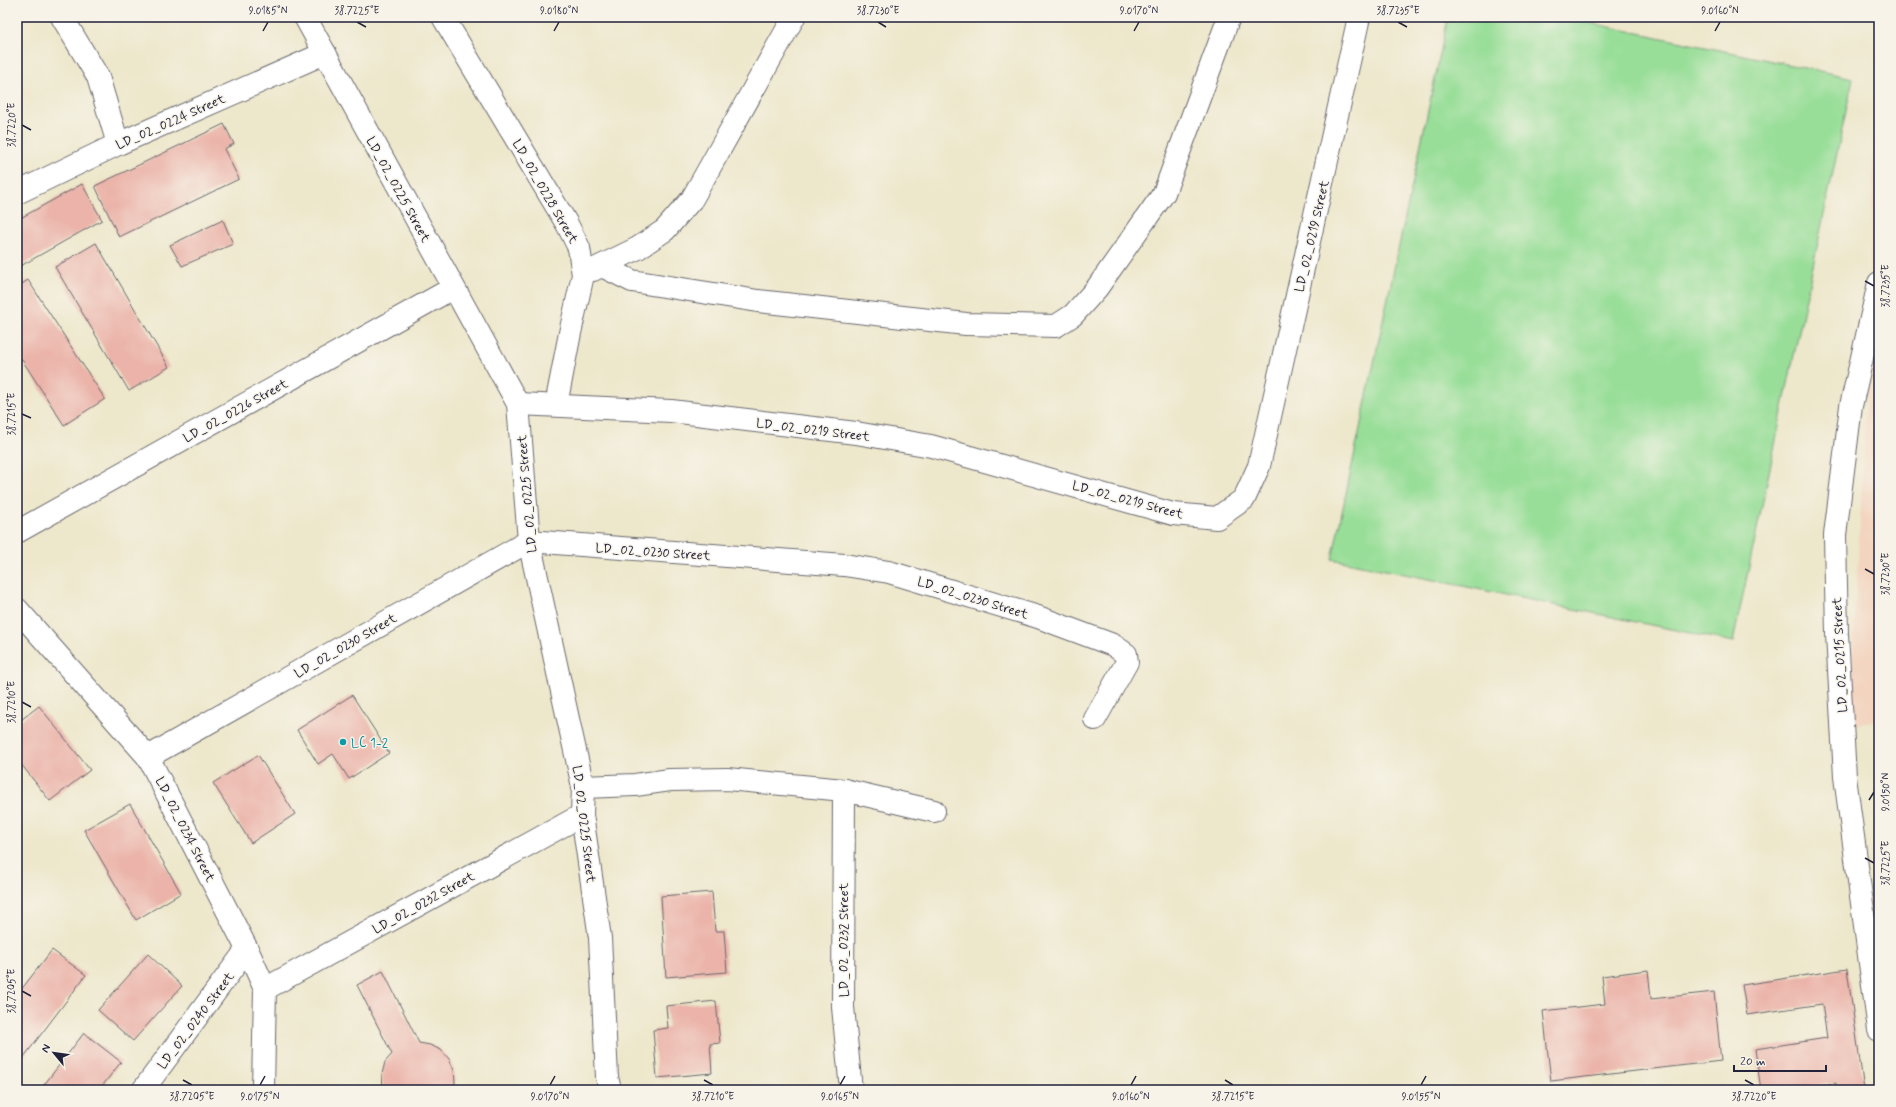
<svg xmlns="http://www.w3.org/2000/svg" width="1896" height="1107" font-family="Mynerve,sans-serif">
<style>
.built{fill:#f3d4bf}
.garden{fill:#98de98;stroke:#5d806a}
.building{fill:#ebb3a9}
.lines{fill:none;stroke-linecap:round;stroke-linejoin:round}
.minor-casing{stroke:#69676d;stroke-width:24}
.minor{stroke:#fff;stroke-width:22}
.ticks{fill:none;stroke:#22223b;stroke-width:1.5}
.culture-dot{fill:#0f9aa8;stroke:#f7f3e8;stroke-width:1.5}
.labels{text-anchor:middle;stroke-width:3;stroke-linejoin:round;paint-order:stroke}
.street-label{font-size:13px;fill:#22223b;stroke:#f7f3e8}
.culture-label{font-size:13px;fill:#0d838f;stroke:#f7f3e8;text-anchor:start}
.neatline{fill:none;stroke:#22223b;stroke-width:1.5}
.ticks-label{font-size:10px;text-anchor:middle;fill:#22223b}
</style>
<rect width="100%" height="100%" fill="#f7f3e8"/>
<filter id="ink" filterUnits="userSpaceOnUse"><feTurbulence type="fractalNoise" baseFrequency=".025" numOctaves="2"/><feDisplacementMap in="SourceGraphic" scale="8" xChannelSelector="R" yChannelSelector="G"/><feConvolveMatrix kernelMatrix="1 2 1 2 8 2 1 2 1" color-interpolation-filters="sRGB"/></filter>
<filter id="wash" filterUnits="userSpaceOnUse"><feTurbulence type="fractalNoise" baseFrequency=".012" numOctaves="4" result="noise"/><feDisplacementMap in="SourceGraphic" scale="16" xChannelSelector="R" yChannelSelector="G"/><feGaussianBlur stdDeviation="0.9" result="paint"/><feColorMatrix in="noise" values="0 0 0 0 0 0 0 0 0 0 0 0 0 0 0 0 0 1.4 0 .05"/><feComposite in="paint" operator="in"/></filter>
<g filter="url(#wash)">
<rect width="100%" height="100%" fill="#ede7cb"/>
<path class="built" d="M1879,89V721L1849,726L1866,409L1875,98Z"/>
<path class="garden" d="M1448,17H1562L1853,78L1733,642L1332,559Z"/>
<g id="blocks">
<g class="building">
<path d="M224,124L234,144L224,149L239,179L119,237L95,186Z"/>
<path d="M82,184L102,220L17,268V220Z"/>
<path d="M223,220L233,244L182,266L170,245Z"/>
<path d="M96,243L169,367L129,391L55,267Z"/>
<path d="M28,280L105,399L64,425L17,352V287Z"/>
<path d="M352,695L389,753L349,779L333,754L318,764L297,730Z"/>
<path d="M39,706L90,770L50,801L17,759V723Z"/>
<path d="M258,755L295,814L251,843L213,783Z"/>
<path d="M130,804L181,893L136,920L84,830Z"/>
<path d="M712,892L715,931H724L727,972L666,977L661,896Z"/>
<path d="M52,950L86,975L17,1066V995Z"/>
<path d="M148,954L182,986L133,1041L98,1010Z"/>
<path d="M1847,969L1864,1090H1837L1836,1083L1790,1090H1761L1755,1049L1827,1038L1822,1004L1747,1015L1742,985Z"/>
<path d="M1648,970L1651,999L1714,992L1721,1061L1551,1081L1543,1011L1605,1004L1602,976Z"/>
<path d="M383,971L419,1043L430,1045L441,1050L449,1059L454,1070L455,1082L453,1090H383L382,1074L385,1062L392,1054L357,985Z"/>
<path d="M716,1001L720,1043L710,1044L712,1073L657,1078L653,1030L668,1028L666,1006Z"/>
<path d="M84,1033L121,1062L99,1090H40Z"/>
</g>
</g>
</g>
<g filter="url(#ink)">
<use href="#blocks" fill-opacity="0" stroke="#69676d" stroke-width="1"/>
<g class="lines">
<g class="minor-casing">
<g id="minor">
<path d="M62,17L98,77L118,144"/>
<path d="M305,17L518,404L529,541L583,787L582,815L600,938L607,1077L610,1090"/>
<path d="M443,17L567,224L579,248L583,275L570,333L556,405"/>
<path d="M17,193L118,144L325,53"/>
<path d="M602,266L632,281L758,301L966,324L1056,326L1073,315L1097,288L1164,193L1229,17"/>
<path d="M593,270L638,248L665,230L692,199L794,17"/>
<path d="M1879,283L1851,406L1835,535L1837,634L1845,777L1879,1030"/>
<path d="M518,404L671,411L856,433L931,446L1173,514L1217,518L1244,499L1259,466L1359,17"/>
<path d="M17,532L453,288"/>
<path d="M17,609L148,757L247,949L265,989L263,1090"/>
<path d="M148,757L529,541L844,565L889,572L1038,617L1113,645L1126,654L1127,662L1095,719"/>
<path d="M583,787L635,785L670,780L727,779L844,790L934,811"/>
<path d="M844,790L843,1007L851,1090"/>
<path d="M265,989L582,815"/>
<path d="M143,1090L247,949"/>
</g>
</g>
<use href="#minor" class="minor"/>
</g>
</g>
<path class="ticks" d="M357,22L366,27M878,22L886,27M1398,22L1407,27M263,31L268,22M554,31L559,22M1134,31L1139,22M1715,31L1720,22M22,125L31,130M1865,281L1874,286M22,414L31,418M1865,569L1874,574M22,702L31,707M1869,800L1874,792M1865,858L1874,863M22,991L31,996M183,1080L192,1085M704,1080L713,1085M1225,1080L1233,1085M1745,1080L1754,1085M260,1085L265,1076M550,1085L555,1076M840,1085L845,1076M1131,1085L1136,1076M1421,1085L1426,1076"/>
<circle class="culture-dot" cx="343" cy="742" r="4"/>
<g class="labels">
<g class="street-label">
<text transform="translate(170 121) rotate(-24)" y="5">LD_02_0224 Street</text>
<text transform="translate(399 189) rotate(61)" y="5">LD_02_0225 Street</text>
<text transform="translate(546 191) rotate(60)" y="5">LD_02_0228 Street</text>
<text transform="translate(1311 236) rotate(-77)" y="5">LD_02_0219 Street</text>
<text transform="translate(235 410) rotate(-29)" y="5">LD_02_0226 Street</text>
<text transform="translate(813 429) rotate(7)" y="5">LD_02_0219 Street</text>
<text transform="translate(526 494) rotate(-95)" y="5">LD_02_0225 Street</text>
<text transform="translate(1128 499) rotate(15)" y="5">LD_02_0219 Street</text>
<text transform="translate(653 551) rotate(4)" y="5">LD_02_0230 Street</text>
<text transform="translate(973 597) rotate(17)" y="5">LD_02_0230 Street</text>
<text transform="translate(345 645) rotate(-30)" y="5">LD_02_0230 Street</text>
<text transform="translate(1839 655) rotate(-93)" y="5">LD_02_0215 Street</text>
<text transform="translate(585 824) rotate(83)" y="5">LD_02_0225 Street</text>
<text transform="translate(186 829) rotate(63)" y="5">LD_02_0234 Street</text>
<text transform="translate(423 902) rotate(-29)" y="5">LD_02_0232 Street</text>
<text transform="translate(843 940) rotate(-90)" y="5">LD_02_0232 Street</text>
<text transform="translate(195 1020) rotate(-53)" y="5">LD_02_0240 Street</text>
</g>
<g class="culture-label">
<text x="351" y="747">LC 1-2</text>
</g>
</g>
<rect width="1896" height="1107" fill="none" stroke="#f7f3e8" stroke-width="44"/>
<g transform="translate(54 1053) rotate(299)" stroke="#f7f3e8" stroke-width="3" paint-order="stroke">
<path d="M0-3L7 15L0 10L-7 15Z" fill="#22223b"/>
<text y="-6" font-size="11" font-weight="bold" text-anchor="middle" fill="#22223b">N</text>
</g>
<path d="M1734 1065v6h92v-6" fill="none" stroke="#22223b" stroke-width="2"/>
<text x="1740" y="1065" font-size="12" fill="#22223b" stroke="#f7f3e8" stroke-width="3" paint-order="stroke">20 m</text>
<rect x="22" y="22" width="1852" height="1063" class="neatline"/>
<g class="ticks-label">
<text x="268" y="14">9.0185°N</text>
<text x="357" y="14">38.7225°E</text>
<text x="559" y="14">9.0180°N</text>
<text x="878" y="14">38.7230°E</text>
<text x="1139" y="14">9.0170°N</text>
<text x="1398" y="14">38.7235°E</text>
<text x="1720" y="14">9.0160°N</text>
<text transform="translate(11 125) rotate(-90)" y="4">38.7220°E</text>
<text transform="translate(1885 286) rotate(-90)" y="4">38.7235°E</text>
<text transform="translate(11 414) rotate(-90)" y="4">38.7215°E</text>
<text transform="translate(1885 574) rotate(-90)" y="4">38.7230°E</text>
<text transform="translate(11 702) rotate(-90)" y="4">38.7210°E</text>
<text transform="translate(1885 792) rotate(-90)" y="4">9.0150°N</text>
<text transform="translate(1885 863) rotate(-90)" y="4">38.7225°E</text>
<text transform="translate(11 991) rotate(-90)" y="4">38.7205°E</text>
<text x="192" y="1100">38.7205°E</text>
<text x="260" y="1100">9.0175°N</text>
<text x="550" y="1100">9.0170°N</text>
<text x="713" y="1100">38.7210°E</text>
<text x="840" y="1100">9.0165°N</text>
<text x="1131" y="1100">9.0160°N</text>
<text x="1233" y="1100">38.7215°E</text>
<text x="1421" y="1100">9.0155°N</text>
<text x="1754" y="1100">38.7220°E</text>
</g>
</svg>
